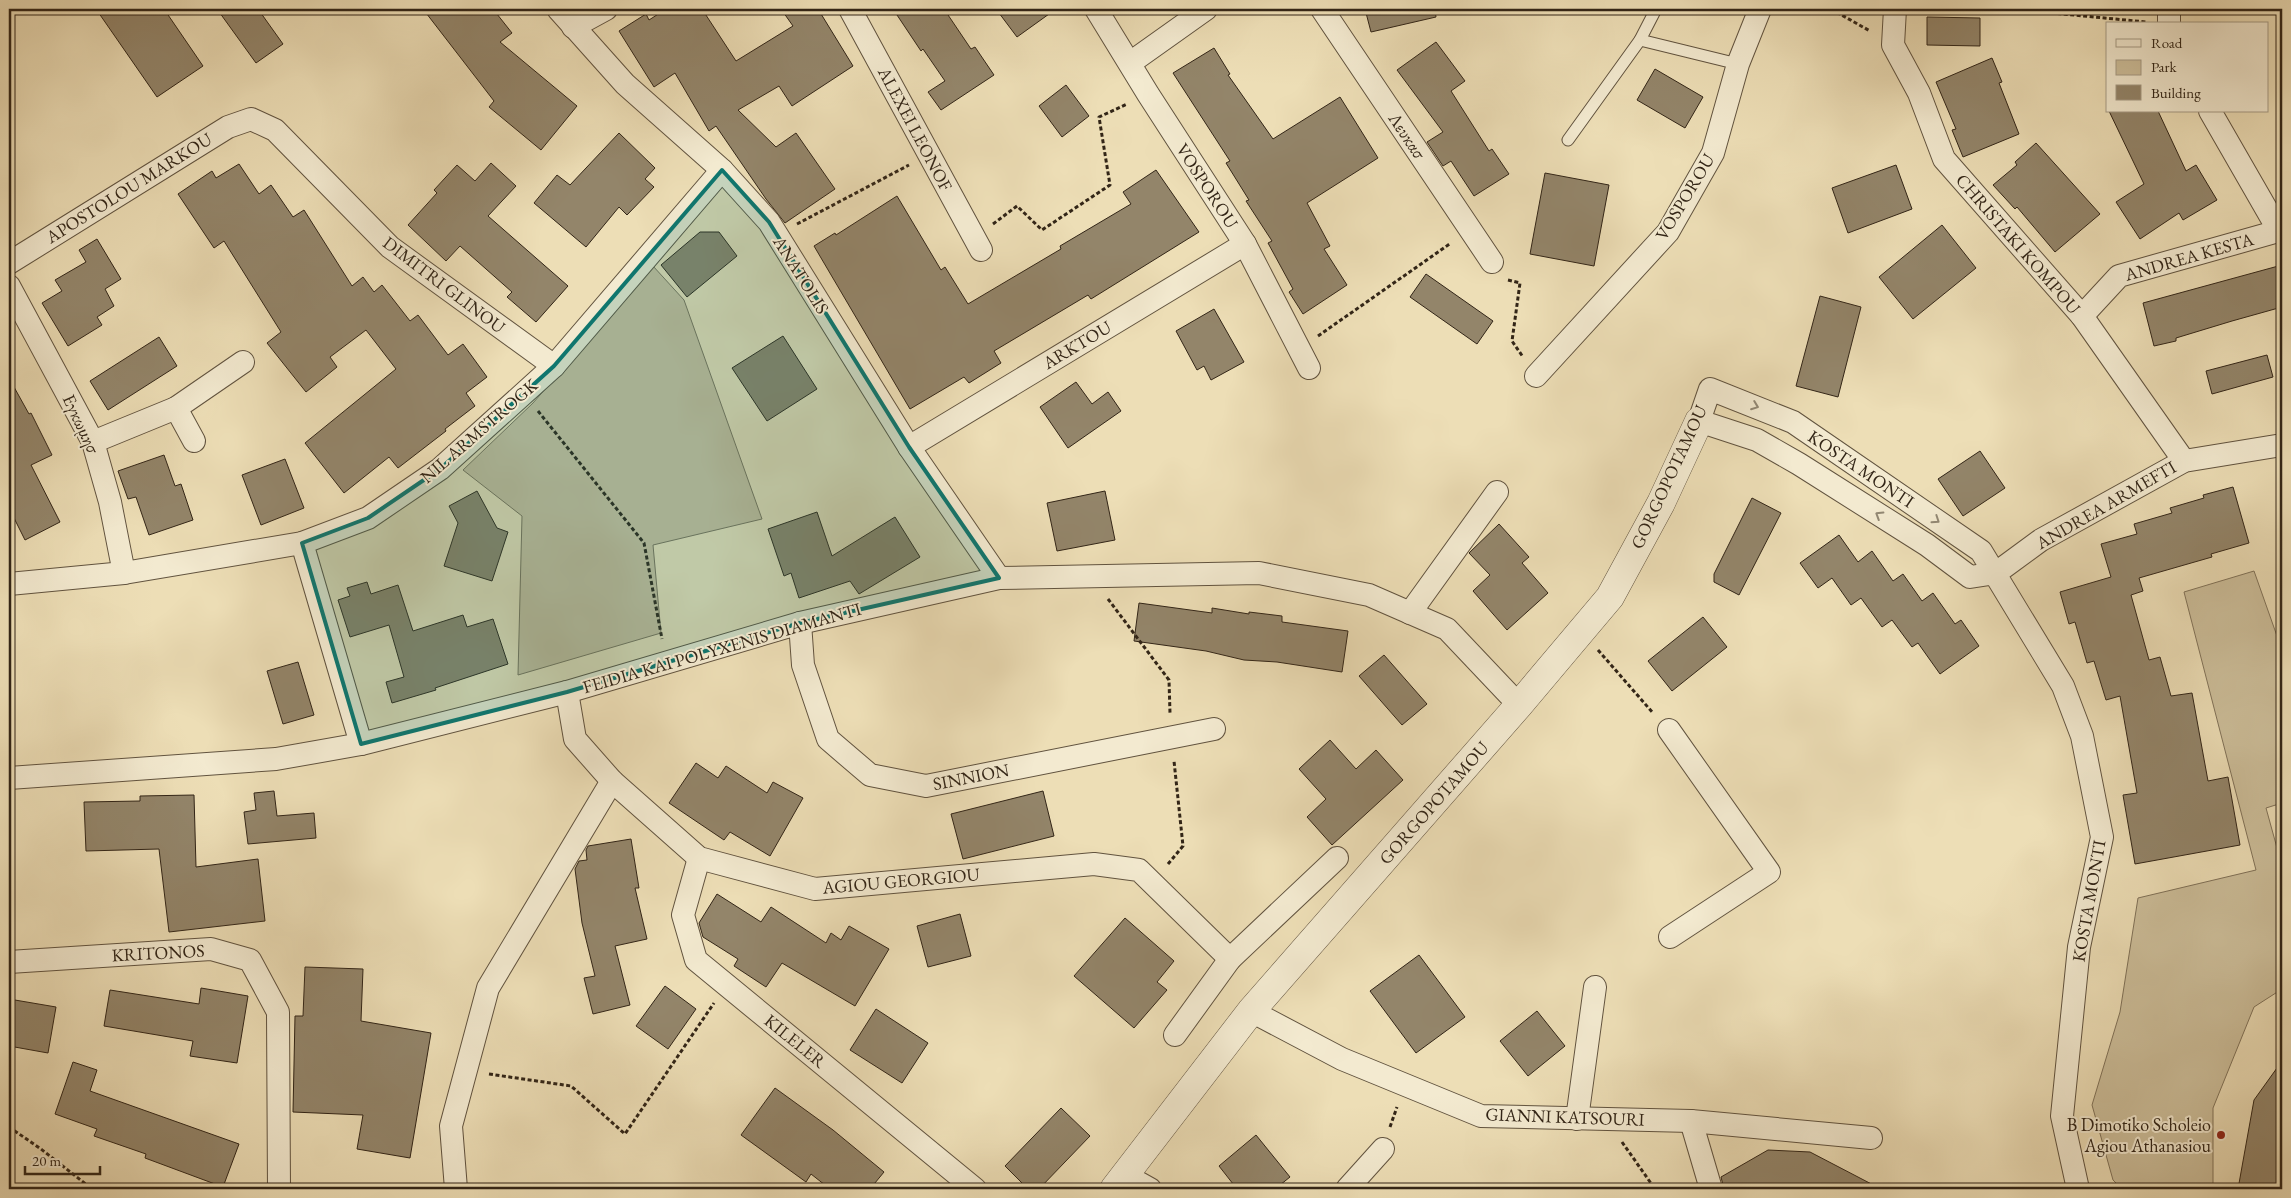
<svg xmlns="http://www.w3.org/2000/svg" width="2291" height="1198" font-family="'EB Garamond',serif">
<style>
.green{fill:#cdbf9b;stroke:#807259}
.building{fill:#93856a;stroke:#322517}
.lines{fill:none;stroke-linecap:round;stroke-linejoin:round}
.service-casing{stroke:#61533f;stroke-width:13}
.minor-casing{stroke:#61533f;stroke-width:24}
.tertiary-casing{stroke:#61533f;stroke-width:29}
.path{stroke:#322517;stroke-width:3;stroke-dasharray:4 2.5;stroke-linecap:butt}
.service{stroke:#f3ead0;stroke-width:11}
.minor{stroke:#f3ead0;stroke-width:22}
.tertiary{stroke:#f3ead0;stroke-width:28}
.oneway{stroke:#928874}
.marked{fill:#0f766e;fill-opacity:0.2;stroke:#0f766e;stroke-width:4;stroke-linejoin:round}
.poi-dot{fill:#8f2418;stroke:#f3ead0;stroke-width:2}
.labels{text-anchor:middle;stroke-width:4;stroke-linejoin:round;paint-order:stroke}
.street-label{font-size:18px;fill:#322517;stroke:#f3ead0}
.poi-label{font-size:18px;fill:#322517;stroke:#f3ead0;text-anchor:end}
</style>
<rect width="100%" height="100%" fill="#eddeb6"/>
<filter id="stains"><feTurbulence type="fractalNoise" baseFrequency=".004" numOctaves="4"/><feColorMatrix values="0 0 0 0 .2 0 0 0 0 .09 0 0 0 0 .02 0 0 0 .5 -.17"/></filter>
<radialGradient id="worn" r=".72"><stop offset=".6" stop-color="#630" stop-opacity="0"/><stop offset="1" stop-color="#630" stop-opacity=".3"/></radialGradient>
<g class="green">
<path d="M653,266L684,300L762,519L653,545L661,633L518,675L522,516L463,470L533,403Z"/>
<path d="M2254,571L2277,636H2282V803L2266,808L2282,866V989L2254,1007L2213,1108V1189H2122L2113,1180L2092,1105L2120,1012L2138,898L2256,870L2184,592Z"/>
</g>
<g class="building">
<path d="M96,9H164L203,66L157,97Z"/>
<path d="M217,9H258L283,44L256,63Z"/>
<path d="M423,9H493L512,33L500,42L577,106L541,150L489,107L494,101Z"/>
<path d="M666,9H702L736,61L793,26L781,9H818L853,66L792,106L779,86L738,110L776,147L796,133L835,189L785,223L766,199L716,126L709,131L675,73L654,87L619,31L646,14L649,20Z"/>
<path d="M893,9H944L971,49L975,47L994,75L941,110L928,92L945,81L923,49L921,51Z"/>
<path d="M996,9H1056L1017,37Z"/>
<path d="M1365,9H1435L1436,17L1371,32Z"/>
<path d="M1927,17L1980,18V46L1927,45Z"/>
<path d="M1436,42L1465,81L1451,91L1489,151L1492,149L1509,174L1474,196L1451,161L1443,166L1427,142L1443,132L1397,70Z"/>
<path d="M1214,48L1230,74L1228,75L1273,139L1340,97L1378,158L1307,203L1330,246L1324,249L1347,285L1303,314L1289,292L1293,289L1268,243L1272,241L1246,201L1249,200L1226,163L1230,161L1173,73Z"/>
<path d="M1992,58L2002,82L1999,83L2019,134L1963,157L1952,130L1956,129L1936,82Z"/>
<path d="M1655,69L1703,97L1685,128L1637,100Z"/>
<path d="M1066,85L1089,116L1062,137L1039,106Z"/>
<path d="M2109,111H2158L2186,171L2196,165L2217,200L2183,220L2179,213L2140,239L2116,202L2144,184Z"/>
<path d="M619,133L655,168L645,179L654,187L627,215L619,207L586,247L534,203L557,175L570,185Z"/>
<path d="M2036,143L2100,214L2055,252L2017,207L2015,209L1993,185L2017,165L2015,162Z"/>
<path d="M491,163L516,186L488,216L568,286L536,322L507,297L512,292L460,246L446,261L408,225L437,193L434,190L457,165L475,181Z"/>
<path d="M239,164L259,194L271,185L293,217L304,210L352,286L363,277L374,292L382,285L410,321L418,315L448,355L463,344L487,377L466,393L475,406L445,429L446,431L398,468L389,457L344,493L305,443L396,369L366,330L330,357L337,367L306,392L267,343L281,332L224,241L214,248L178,194L212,171L216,178Z"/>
<path d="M1896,165L1912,209L1848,233L1832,188Z"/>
<path d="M1156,170L1199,232L1091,299L1088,295L994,351L1001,363L969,383L964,377L910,409L814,246L835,233L836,235L897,196L941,270L945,267L968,304L1061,249L1060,246L1131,204L1123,192Z"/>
<path d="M1545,173L1609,185L1594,266L1530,254Z"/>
<path d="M1942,225L1976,268L1913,319L1879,277Z"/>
<path d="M700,232H719L737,256L687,297L661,265Z"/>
<path d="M97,239L121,279L105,289L114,306L97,317L102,325L68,346L42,303L62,291L55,280L86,262L79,250Z"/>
<path d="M2282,265V307L2232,321L2176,338V341L2154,346L2143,303Z"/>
<path d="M1426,274L1493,321L1477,344L1410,297Z"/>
<path d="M1820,296L1861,307L1838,397L1796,386Z"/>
<path d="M1214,309L1244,362L1211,380L1204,366L1197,370L1176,331Z"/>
<path d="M783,336L817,389L767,421L732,368Z"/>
<path d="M159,337L177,366L108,410L90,381Z"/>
<path d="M2267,355L2273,377L2212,394L2206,371Z"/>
<path d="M9,378L29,414L31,413L52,455L31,465L60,522L25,540L9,508Z"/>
<path d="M1076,382L1092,404L1108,392L1121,411L1068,448L1040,407Z"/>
<path d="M1980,451L2005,488L1963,516L1938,479Z"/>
<path d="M164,455L175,486L181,484L193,520L149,535L136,497L128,499L118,471Z"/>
<path d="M285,459L304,508L261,525L242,475Z"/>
<path d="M2233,487L2249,543L2211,554L2212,557L2139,578L2143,591L2131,595L2149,660L2160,657L2171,696L2192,693L2208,781L2228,777L2240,845L2135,864L2123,795L2137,793L2120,696L2106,700L2094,661L2087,663L2075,622L2069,624L2060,592L2111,577L2101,544L2137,534L2134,524L2172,513L2170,508L2204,498L2203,495Z"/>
<path d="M477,491L497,528L508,532L492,581L444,566L458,523L449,506Z"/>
<path d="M1105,491L1115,540L1057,551L1047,503Z"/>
<path d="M1752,498L1781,513L1739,595L1714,582V574Z"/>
<path d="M817,512L832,556L895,517L920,557L859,594L850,581L799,598L791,573L784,576L768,529Z"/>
<path d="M1499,524L1529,557L1522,563L1548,593L1507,630L1473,591L1490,575L1469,553Z"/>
<path d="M1839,535L1858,562L1872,551L1893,581L1903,574L1922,601L1933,593L1955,624L1961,620L1979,646L1940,674L1918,643L1912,647L1892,620L1882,627L1861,598L1851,605L1832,578L1818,588L1800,563Z"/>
<path d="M367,582L371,594L398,585L413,631L463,615L467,627L493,619L508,664L435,688L436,690L392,703L386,682L404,677L389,625L350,637L338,600L350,596L347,588Z"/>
<path d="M1139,603L1212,613V608L1249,614V612L1282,616V622L1348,631L1342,672L1277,662L1244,660L1206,651L1134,641Z"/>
<path d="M1703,617L1727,647L1672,691L1648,661Z"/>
<path d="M1384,655L1427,704L1402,725L1359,676Z"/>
<path d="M298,662L314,715L283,724L267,671Z"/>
<path d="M1330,740L1356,769L1376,750L1403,780L1332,845L1307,817L1326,799L1299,769Z"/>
<path d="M696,763L718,778L726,766L767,793L773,782L803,798L770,856L730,832L724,840L669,803Z"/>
<path d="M274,791L277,816L314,813L316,838L248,844L244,812L256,810L254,793Z"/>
<path d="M1043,791L1054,836L963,859L951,814Z"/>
<path d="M194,795L196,867L258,859L265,921L169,932L159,849L86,851L84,802L140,801V796Z"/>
<path d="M631,839L639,888H635L647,939L615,946L630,1005L593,1014L584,978L595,976L582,923L575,869L579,861L587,860L586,850L588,846Z"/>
<path d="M717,894L761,922L771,907L826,943L831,933L841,940L849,926L889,949L855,1006L782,963L766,987L734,966L738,959L703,937L699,923Z"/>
<path d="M960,914L971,956L928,967L917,926Z"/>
<path d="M1125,918L1174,961L1157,982L1167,990L1134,1028L1074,976Z"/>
<path d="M1419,955L1465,1017L1416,1053L1370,991Z"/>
<path d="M305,967L363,969L361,1021L431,1033L410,1158L357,1149L363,1115L293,1112L295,1016H303Z"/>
<path d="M665,986L696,1009L668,1049L636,1026Z"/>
<path d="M201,988L248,996L237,1063L190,1056L193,1041L104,1026L110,990L199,1004Z"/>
<path d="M9,999L56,1007L48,1053L9,1046Z"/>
<path d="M876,1009L928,1043L902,1083L850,1050Z"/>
<path d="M1537,1011L1565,1046L1528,1076L1500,1041Z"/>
<path d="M2282,1061V1189H2238L2254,1100Z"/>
<path d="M73,1062L97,1070L90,1091L239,1144L223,1187L145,1158L146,1154L94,1136L97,1129L55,1114Z"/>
<path d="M775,1088L833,1130L884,1172L870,1189H830L811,1174L806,1182L741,1135Z"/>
<path d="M1061,1108L1090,1136L1039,1189H1028L1005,1166Z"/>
<path d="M1256,1135L1290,1177L1275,1189H1237L1219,1166Z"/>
<path d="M1768,1150L1810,1152L1881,1189H1724L1721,1177Z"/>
</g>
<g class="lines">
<g class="service-casing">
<g id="service">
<path d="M1640,40L1738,64"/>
<path d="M1568,140L1640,40L1656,9"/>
</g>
</g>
<g class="minor-casing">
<g id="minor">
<path d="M558,9L625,84L722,170L769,222L909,447L999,578"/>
<path d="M850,9L981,250"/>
<path d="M1096,9L1148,94L1245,244L1309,368"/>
<path d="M1322,9L1492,262"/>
<path d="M1895,9L1893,45L1919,93L1944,159L2082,316L2184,461"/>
<path d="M2169,24V9"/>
<path d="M573,27L606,9"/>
<path d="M1130,63L1206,9"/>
<path d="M2210,111L2279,231"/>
<path d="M9,263L228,127L251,119L275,130L390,247L554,366"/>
<path d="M9,286L93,442L110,502L124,573"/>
<path d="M2082,316L2119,276L2282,230"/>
<path d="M1536,376L1668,232L1713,153L1738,64L1760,9"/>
<path d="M176,408L194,441"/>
<path d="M93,442L176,408L243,362"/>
<path d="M909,447L1245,244"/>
<path d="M302,543L361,744"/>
<path d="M9,584L124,573L302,543L368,518L440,469L554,366L722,170"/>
<path d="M1410,613L1497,492"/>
<path d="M800,623L803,665L828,739L870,775L926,786L1214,729"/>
<path d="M567,692L575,739L612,781L699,858L815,889L1094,864L1139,870L1230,959"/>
<path d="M1669,730L1769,872L1670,937"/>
<path d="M9,778L276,759L361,744L567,692L800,623L999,578L1259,573L1369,595L1447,629L1519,705"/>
<path d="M699,858L683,915L696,960L975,1189"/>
<path d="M9,962L211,949L250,960L278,1012L279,1189"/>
<path d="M1251,1011L1342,1059L1481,1116L1691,1121L1871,1138"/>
<path d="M1175,1035L1230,959L1337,858"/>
<path d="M1577,1119L1595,987"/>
<path d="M1691,1121L1711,1189"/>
<path d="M1125,1175L1150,1189"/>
<path d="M456,1189L451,1126L488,988L612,781"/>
<path d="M1347,1189L1383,1149"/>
<path d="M2078,1189L2062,1116L2079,947L2102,837L2082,736L2063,686L1981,551L1793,422L1710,389L1699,421L1757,440L1799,464L1927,545L1970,577L1996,573L2041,540L2184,461L2282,445"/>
</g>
</g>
<g class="tertiary-casing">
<path id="tertiary" d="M1114,1189L1251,1011L1519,705L1610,597L1661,503L1699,421"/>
</g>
<g class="path">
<path d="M1831,9L1870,31"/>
<path d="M2012,9L2146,22"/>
<path d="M797,224L909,165"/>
<path d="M993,224L1017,206L1042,230L1110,185L1099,117L1127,104"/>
<path d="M1508,280L1520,283L1512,341L1523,357"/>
<path d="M1318,336L1451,243"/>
<path d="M538,411L644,543L662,639"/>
<path d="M1108,599L1169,680L1170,713"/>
<path d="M1598,650L1653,713"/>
<path d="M1168,864L1183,846L1174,761"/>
<path d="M489,1074L571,1086L625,1134L714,1003"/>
<path d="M9,1127L41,1149L92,1189"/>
<path d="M1390,1127L1397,1107"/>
<path d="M1622,1142L1655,1189"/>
</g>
<use href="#service" class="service"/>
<use href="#minor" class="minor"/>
<use href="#tertiary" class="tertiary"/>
</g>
<defs><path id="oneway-chevron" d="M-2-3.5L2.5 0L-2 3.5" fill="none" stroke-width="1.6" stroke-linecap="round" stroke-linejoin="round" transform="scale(1.25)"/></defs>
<g class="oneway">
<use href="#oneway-chevron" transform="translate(1755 406) rotate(21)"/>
<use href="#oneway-chevron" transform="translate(1879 515) rotate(-148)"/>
<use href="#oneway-chevron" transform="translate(1936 520) rotate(34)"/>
</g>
<path class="marked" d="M722,170L769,222L909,447L999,578L800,623L567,692L361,744L302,543L368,518L440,469L554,366Z"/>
<circle class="poi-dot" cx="2221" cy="1135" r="5"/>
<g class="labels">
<g class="street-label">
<text transform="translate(915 129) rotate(62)" y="6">ALEXEI LEONOF</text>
<text transform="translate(1407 136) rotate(56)" y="6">Λευκασ</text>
<text transform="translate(1207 186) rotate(57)" y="6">VOSPOROU</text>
<text transform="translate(129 188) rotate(-32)" y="6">APOSTOLOU MARKOU</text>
<text transform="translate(1685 197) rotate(-59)" y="6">VOSPOROU</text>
<text transform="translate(2018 244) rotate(49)" y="6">CHRISTAKI KOMPOU</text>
<text transform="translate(2189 257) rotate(-16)" y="6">ANDREA KESTA</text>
<text transform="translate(801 275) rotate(58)" y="6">ANATOLIS</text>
<text transform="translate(444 285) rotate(37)" y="6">DIMITRI GLINOU</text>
<text transform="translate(1077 345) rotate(-31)" y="6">ARKTOU</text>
<text transform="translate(81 424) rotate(65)" y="6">Εγκωμησ</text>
<text transform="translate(479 431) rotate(-41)" y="6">NIL ARMSTROGK</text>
<text transform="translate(1861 469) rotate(34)" y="6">KOSTA MONTI</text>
<text transform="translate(1669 477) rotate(-65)" y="6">GORGOPOTAMOU</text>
<text transform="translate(2106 505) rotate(-30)" y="6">ANDREA ARMEFTI</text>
<text transform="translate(722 648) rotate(-16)" y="6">FEIDIA KAI POLYXENIS DIAMANTI</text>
<text transform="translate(971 777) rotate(-11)" y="6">SINNION</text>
<text transform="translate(1434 803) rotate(-49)" y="6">GORGOPOTAMOU</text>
<text transform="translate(901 881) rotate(-5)" y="6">AGIOU GEORGIOU</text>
<text transform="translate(2089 901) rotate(-80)" y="6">KOSTA MONTI</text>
<text transform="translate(158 953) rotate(-3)" y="6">KRITONOS</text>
<text transform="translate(795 1041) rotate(39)" y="6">KILELER</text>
<text transform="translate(1565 1117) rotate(2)" y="6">GIANNI KATSOURI</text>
</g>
<g class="poi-label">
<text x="2211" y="1131">B Dimotiko Scholeio<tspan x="2211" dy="21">Agiou Athanasiou</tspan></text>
</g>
</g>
<rect width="2291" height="1198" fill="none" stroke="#eddeb6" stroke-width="30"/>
<rect x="10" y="10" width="2271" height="1178" fill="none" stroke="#322517" stroke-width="2.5"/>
<rect x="15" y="15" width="2261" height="1168" fill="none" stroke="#322517"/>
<rect x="2106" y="22" width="162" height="90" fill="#f3ead0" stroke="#a69b86"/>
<rect x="2116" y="39" width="25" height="8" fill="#f3ead0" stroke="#a69b86"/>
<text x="2151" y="48" font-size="15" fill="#322517">Road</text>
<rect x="2116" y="60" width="25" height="15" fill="#cdbf9b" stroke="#a69b86"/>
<text x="2151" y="72" font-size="15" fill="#322517">Park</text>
<rect x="2116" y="85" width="25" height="15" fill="#93856a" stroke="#a69b86"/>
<text x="2151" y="98" font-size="15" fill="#322517">Building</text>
<path d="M25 1166v8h75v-8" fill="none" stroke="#322517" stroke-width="2.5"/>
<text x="32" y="1166" font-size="15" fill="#322517" stroke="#f3ead0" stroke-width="4" paint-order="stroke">20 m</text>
<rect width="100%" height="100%" filter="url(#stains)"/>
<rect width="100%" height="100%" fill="url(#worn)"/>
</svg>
